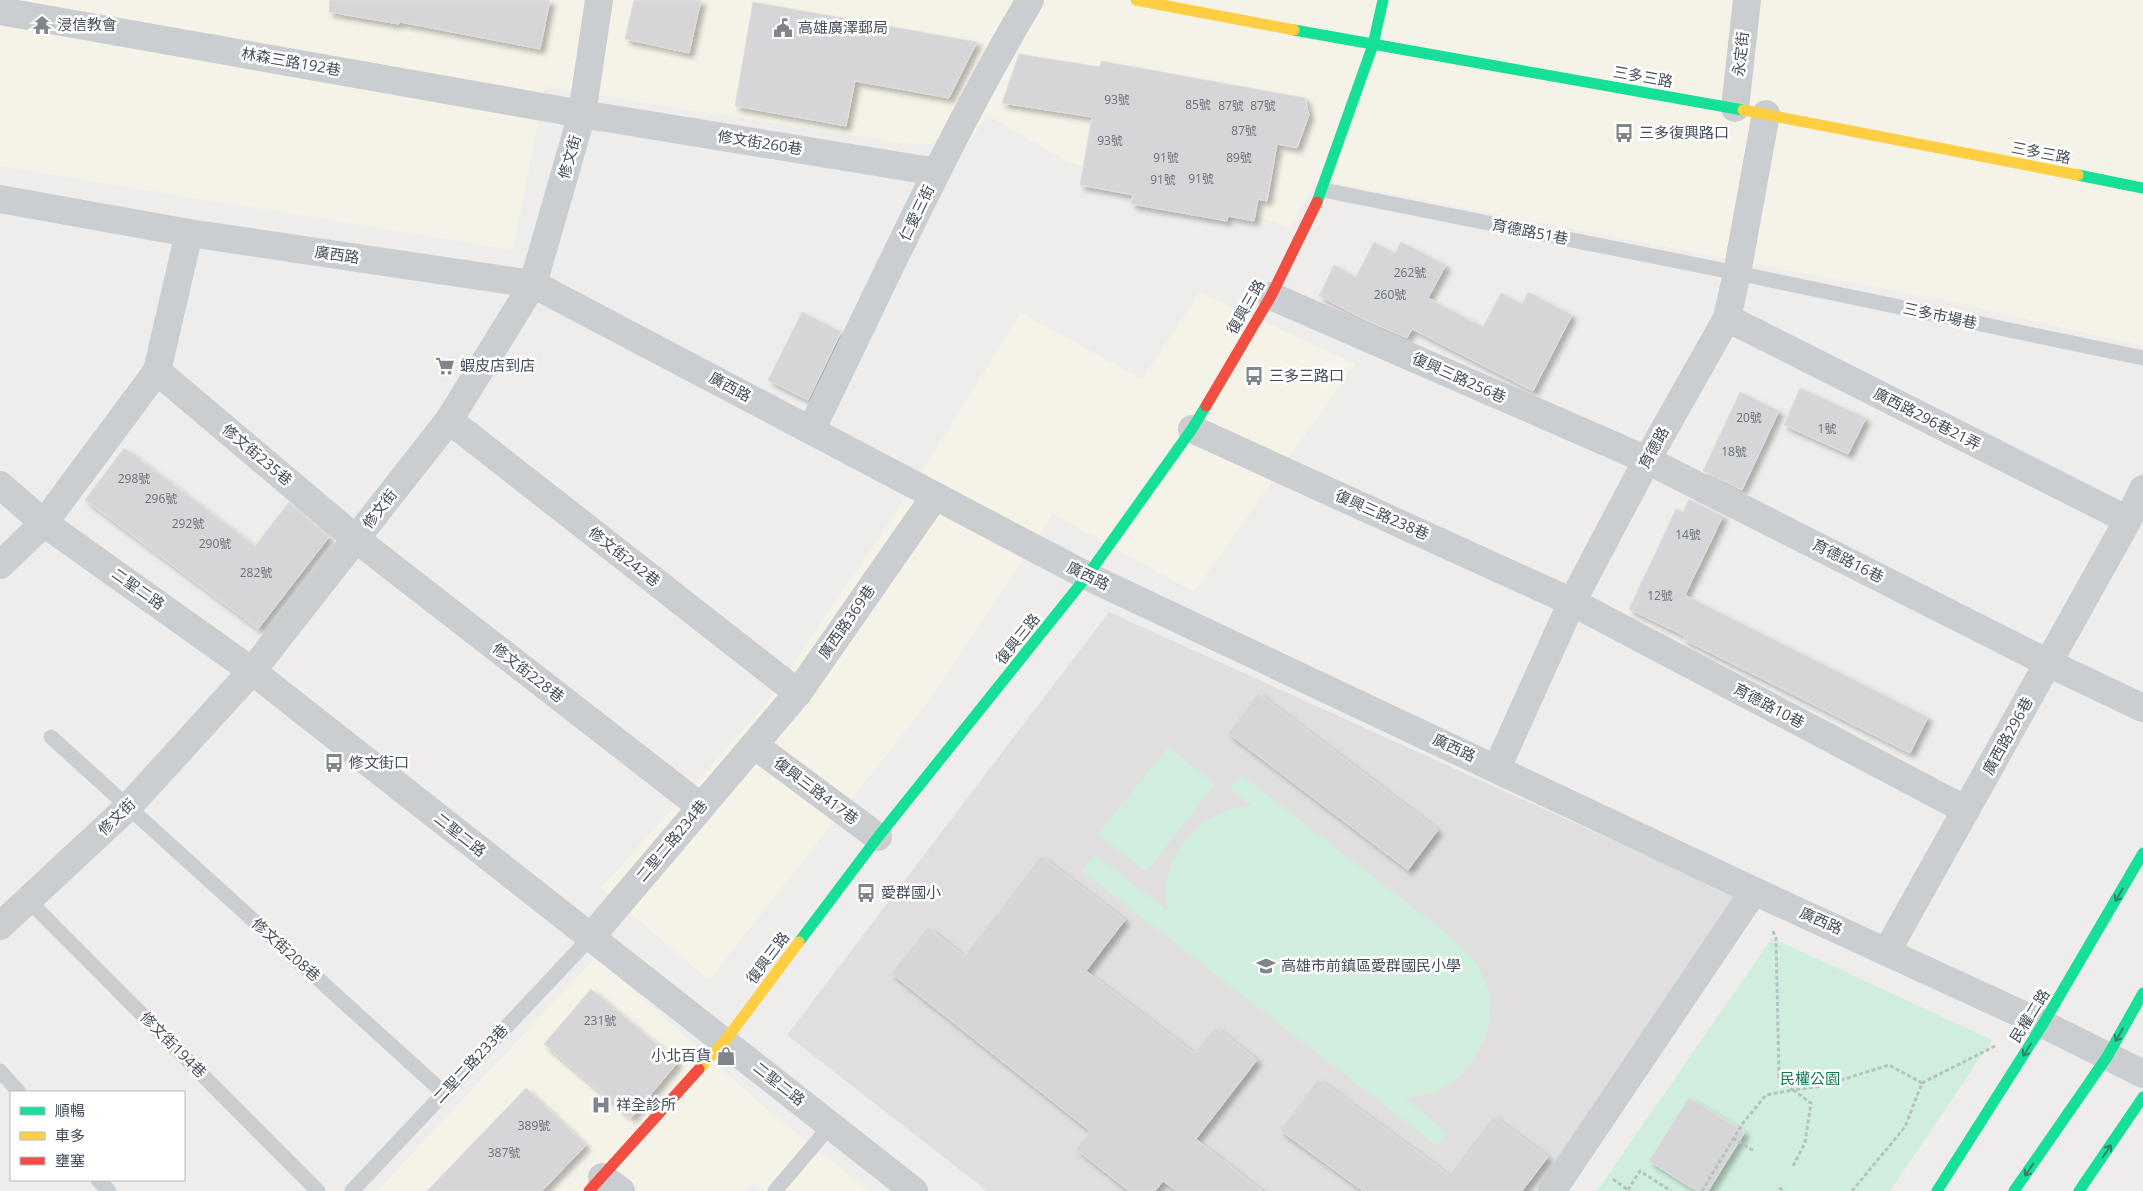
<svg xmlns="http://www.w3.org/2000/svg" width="2143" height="1191" font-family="'Open Sans','Noto Sans TC',sans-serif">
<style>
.commercial{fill:#f5f2e7}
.education{fill:#e0dede}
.green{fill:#d0eedd}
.building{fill:#d6d6d8;stroke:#dfdfdf;filter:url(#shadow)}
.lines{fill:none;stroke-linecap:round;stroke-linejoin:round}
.path{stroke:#b7c2c0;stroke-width:3;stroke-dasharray:4 2.5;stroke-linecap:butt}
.lane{stroke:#caced1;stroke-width:15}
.street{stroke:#caced1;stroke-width:28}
.fast{stroke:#16e098;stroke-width:11}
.slow{stroke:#ffcf43;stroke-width:11}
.jam{stroke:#f24e42;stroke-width:11}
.oneway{stroke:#34806f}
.labels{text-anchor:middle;stroke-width:5;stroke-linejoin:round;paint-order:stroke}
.number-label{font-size:12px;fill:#6a717a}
.poi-label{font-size:15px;fill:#444d59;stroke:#fff;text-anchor:start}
.street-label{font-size:15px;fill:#444d59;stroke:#fff}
.park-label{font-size:15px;fill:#15794f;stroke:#fff}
</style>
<defs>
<filter id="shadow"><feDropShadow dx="4.5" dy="4.5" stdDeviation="2.5" flood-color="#0004"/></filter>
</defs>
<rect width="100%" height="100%" fill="#eeedec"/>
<g class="commercial">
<path d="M0,0H2143V346L1954,302L1318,180L1289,228L1233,206L1068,162L987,115L966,147L894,142L545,87L513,250L0,166Z"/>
<path d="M1200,292L1355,364L1194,592L1053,514L928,702L709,980L601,888L764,707L897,511L1021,313L1142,379Z"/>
<path d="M596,957L770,1112L869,1191H763L753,1183L745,1191H377Z"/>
</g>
<path class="education" d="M1109,612L1738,897L1542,1191H987L787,1035Z"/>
<g class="green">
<path d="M1168,747L1215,784L1146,872L1098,834Z"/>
<path d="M1241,775L1451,937C1466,951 1479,964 1486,983C1499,1021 1480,1063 1448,1085C1436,1094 1419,1096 1404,1098L1447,1132L1437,1146L1082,871L1095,855L1168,911C1156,861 1201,806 1252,806L1230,789Z"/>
<path d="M1772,938L1992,1040L1890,1191H1597Z"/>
</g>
<g class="building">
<path d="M330,0H550L540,49L400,22L399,24L329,12Z"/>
<path d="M634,0H701L689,53L625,39Z"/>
<path d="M753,2L977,42L949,98L855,81L846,126L735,106Z"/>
<path d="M1019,54L1100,67L1101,61L1305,98L1309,115L1297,148L1277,144L1267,201L1258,199L1254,221L1228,216L1227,221L1131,204L1133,195L1080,185L1092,117L1002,103Z"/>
<path d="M1374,242L1395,253L1401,242L1446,265L1428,298L1483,327L1501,293L1522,304L1528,292L1572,315L1533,391L1412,329L1407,338L1368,321L1319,296L1334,265L1356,277Z"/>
<path d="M802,312L841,332L808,400L768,380Z"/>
<path d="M1800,388L1866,418L1848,454L1784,425Z"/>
<path d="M1740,392L1779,411L1742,490L1703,471Z"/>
<path d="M124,448L255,546L289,502L329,537L258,629L85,500Z"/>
<path d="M1689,499L1723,516L1685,595L1928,717L1910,753L1683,639L1685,636L1629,609L1676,509L1683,512Z"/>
<path d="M1258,693L1438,830L1408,870L1228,733Z"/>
<path d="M1041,856L1125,920L1086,971L1194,1053L1215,1027L1257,1060L1196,1139L1262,1191H1176L1163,1181L1155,1191H1129L1076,1149L1090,1131L891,973L928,927L964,956Z"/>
<path d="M591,989L678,1062L631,1118L544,1044Z"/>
<path d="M1318,1079L1449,1175L1493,1116L1548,1157L1522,1191H1363L1280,1130Z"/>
<path d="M526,1088L586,1145L542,1191H427Z"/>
<path d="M1689,1097L1745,1132L1708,1191H1697L1649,1161Z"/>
</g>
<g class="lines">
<g class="path">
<path d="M1773,931L1776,938L1779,1077L1793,1090L1822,1086L1889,1065L1922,1083L1905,1127L1852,1191"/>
<path d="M1922,1083L1995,1046"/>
<path d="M1733,1138L1754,1151"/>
<path d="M1613,1179L1629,1191"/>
<path d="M1779,1188L1785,1191"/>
<path d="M1628,1190L1640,1171L1671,1191"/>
<path d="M1702,1191L1743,1123L1766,1095L1793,1090L1811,1103L1805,1143L1792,1168"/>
</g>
<g class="lane">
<path d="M1323,190L1737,273L2143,358"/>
<path d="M51,737L444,1093"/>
<path d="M28,900L318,1191"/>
<path d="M0,1071L19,1092"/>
<path d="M98,1180L109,1191"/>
<path d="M352,1191L590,938"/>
<path d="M775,1191L831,1125"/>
</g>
<g class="street">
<path d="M0,11L582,114L937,172"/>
<path d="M1735,108L1747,0"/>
<path d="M0,199L189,233L533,284L1087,576L1754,891L2043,1024L2143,1074"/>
<path d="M1271,296L1647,460L2048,663L2143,708"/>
<path d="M1727,318L2128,520"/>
<path d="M157,371L356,539L701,807"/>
<path d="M449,420L798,693"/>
<path d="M1192,429L1572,602L1966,810"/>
<path d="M811,430C882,286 948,138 1030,0"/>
<path d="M0,485L44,523L252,671L914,1191"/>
<path d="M0,565L44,523L157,371L189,233"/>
<path d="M754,745L878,837"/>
<path d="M1497,768L1572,602L1647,460L1727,318L1737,273L1766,114"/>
<path d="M0,926L128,807L252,671L449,420L533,284L582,114L599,0"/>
<path d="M590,938L798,693L935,496"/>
<path d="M1887,951L2128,520L2143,489"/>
<path d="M602,1177L621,1191"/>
<path d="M1552,1191L1754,891"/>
</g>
<g class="fast">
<path d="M1294,30L1743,110"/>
<path d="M2078,175L2143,188"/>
<path d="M1317,202L1373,45L1383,0"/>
<path d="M799,942L878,837L1087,576L1192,429L1206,406"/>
<path d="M1937,1191L2043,1024L2143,853"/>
<path d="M2014,1191L2107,1057L2143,993"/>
<path d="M2079,1191L2143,1097"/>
</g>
<g class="slow">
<path d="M1136,0L1294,30"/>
<path d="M1743,110L2078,175"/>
<path d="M699,1069L725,1041L799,942"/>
</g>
<g class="jam">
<path d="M1206,406L1271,296L1317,202"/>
<path d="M589,1191L699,1069"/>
</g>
</g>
<defs><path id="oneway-shaft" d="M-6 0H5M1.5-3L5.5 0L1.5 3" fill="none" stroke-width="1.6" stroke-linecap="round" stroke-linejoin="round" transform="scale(1.25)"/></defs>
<g class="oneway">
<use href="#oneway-shaft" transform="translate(2119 895) rotate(120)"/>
<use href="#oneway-shaft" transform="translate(2119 1035) rotate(120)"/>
<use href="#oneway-shaft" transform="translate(2027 1050) rotate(123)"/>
<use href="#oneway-shaft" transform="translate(2107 1151) rotate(-56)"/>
<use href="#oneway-shaft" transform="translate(2029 1170) rotate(125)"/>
</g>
<defs>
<g id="temple-bare" transform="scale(1.5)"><path d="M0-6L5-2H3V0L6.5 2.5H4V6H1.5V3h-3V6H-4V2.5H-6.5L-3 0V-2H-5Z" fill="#80858c" stroke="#fff" stroke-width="2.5" paint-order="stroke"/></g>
<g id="civic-bare" transform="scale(1.5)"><path d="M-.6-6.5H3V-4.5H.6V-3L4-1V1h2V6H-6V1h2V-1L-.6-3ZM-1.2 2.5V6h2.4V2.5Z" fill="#80858c" stroke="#fff" stroke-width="2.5" paint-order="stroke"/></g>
<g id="bus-bare" transform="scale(1.5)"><path d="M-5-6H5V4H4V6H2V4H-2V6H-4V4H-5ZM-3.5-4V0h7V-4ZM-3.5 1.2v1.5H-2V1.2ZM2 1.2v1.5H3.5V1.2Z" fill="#80858c" stroke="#fff" stroke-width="2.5" paint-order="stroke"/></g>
<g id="supermarket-bare" transform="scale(1.5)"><path d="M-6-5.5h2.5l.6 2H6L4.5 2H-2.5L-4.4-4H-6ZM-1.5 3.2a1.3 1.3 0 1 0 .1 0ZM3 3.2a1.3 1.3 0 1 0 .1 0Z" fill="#80858c" stroke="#fff" stroke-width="2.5" paint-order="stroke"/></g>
<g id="school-bare" transform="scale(1.5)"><path d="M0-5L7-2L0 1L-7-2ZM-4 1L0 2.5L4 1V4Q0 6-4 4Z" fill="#80858c" stroke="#fff" stroke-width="2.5" paint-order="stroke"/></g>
<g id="shop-bare" transform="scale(1.5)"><path d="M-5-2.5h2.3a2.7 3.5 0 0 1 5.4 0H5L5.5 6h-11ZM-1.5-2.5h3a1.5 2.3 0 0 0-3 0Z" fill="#80858c" stroke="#fff" stroke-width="2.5" paint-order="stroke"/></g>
<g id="hospital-bare" transform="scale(1.5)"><path d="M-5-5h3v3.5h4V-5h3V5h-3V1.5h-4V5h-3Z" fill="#80858c" stroke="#fff" stroke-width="2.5" paint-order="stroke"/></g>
</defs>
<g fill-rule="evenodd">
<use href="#temple-bare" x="42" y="25"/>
<use href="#civic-bare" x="783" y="28"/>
<use href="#bus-bare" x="1624" y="133"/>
<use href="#supermarket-bare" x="445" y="366"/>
<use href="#bus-bare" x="1254" y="376"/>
<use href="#bus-bare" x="334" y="763"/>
<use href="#bus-bare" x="866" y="893"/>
<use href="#school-bare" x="1266" y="966"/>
<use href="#shop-bare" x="726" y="1056"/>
<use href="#hospital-bare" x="601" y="1105"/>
</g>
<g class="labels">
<g class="number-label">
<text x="1117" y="104">93號</text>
<text x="1198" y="109">85號</text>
<text x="1231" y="110">87號</text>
<text x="1263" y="110">87號</text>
<text x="1244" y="135">87號</text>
<text x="1110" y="145">93號</text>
<text x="1166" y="162">91號</text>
<text x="1239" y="162">89號</text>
<text x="1201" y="183">91號</text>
<text x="1163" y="184">91號</text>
<text x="1410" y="277">262號</text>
<text x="1390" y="299">260號</text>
<text x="1749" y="422">20號</text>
<text x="1827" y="433">1號</text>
<text x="1734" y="456">18號</text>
<text x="134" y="483">298號</text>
<text x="161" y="503">296號</text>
<text x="188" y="528">292號</text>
<text x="1688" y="539">14號</text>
<text x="215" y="548">290號</text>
<text x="256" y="577">282號</text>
<text x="1660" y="600">12號</text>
<text x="600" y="1025">231號</text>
<text x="534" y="1130">389號</text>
<text x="504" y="1157">387號</text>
</g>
<g class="poi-label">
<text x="57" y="30">浸信教會</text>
<text x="798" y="33">高雄廣澤郵局</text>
<text x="1639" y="138">三多復興路口</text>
<text x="460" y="371">蝦皮店到店</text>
<text x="1269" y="381">三多三路口</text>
<text x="349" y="768">修文街口</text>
<text x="881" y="898">愛群國小</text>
<text x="1281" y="971">高雄市前鎮區愛群國民小學</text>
<text x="711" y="1061" text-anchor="end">小北百貨</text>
<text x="616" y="1110">祥全診所</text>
</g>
<g class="street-label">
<text transform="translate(1741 54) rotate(-84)" y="5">永定街</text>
<text transform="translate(291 62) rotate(10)" y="5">林森三路192巷</text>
<text transform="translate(1643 77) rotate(10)" y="5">三多三路</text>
<text transform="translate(760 143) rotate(9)" y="5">修文街260巷</text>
<text transform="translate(2041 153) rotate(11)" y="5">三多三路</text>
<text transform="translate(570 157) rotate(-74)" y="5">修文街</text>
<text transform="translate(917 213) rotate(-64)" y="5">仁愛三街</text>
<text transform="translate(1530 232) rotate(11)" y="5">育德路51巷</text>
<text transform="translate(337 255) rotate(8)" y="5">廣西路</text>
<text transform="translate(1246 307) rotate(-60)" y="5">復興三路</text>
<text transform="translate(1940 316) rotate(12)" y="5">三多市場巷</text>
<text transform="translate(1459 378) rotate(24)" y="5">復興三路256巷</text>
<text transform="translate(730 387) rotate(28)" y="5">廣西路</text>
<text transform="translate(1927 419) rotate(27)" y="5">廣西路296巷21弄</text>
<text transform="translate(1654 448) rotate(-61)" y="5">育德路</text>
<text transform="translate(257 455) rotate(40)" y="5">修文街235巷</text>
<text transform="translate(380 509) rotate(-52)" y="5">修文街</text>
<text transform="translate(1382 515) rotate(24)" y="5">復興三路238巷</text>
<text transform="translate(624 557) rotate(38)" y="5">修文街242巷</text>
<text transform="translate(1848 561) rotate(27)" y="5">育德路16巷</text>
<text transform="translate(1088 576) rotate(26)" y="5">廣西路</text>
<text transform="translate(138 589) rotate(35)" y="5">二聖二路</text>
<text transform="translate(847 622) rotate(-55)" y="5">廣西路369巷</text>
<text transform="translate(1018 639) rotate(-51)" y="5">復興三路</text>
<text transform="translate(528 673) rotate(38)" y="5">修文街228巷</text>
<text transform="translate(1769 706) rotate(28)" y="5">育德路10巷</text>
<text transform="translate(2008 736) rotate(-61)" y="5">廣西路296巷</text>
<text transform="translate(1454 748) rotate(25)" y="5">廣西路</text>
<text transform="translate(816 791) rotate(37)" y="5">復興三路417巷</text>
<text transform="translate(117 817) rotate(-44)" y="5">修文街</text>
<text transform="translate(460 835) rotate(38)" y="5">二聖二路</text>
<text transform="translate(672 841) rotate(-50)" y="5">二聖二路234巷</text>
<text transform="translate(1821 921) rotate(24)" y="5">廣西路</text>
<text transform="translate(286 950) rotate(42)" y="5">修文街208巷</text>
<text transform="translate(768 958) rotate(-53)" y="5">復興三路</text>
<text transform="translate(2030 1016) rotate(-58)" y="5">民權二路</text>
<text transform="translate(173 1045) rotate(45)" y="5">修文街194巷</text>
<text transform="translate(471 1064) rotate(-47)" y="5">二聖二路233巷</text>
<text transform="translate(779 1084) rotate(38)" y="5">二聖二路</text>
</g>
<g class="park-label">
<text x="1810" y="1084">民權公園</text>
</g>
</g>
<rect x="10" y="1091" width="175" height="90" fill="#ffffff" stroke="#b4b8bd"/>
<rect x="20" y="1107" width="25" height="8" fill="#16e098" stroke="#b4b8bd"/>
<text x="55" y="1116" font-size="15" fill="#444d59">順暢</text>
<rect x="20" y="1132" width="25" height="8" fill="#ffcf43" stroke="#b4b8bd"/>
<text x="55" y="1141" font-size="15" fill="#444d59">車多</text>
<rect x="20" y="1157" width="25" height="8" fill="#f24e42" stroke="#b4b8bd"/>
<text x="55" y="1166" font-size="15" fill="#444d59">壅塞</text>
</svg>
